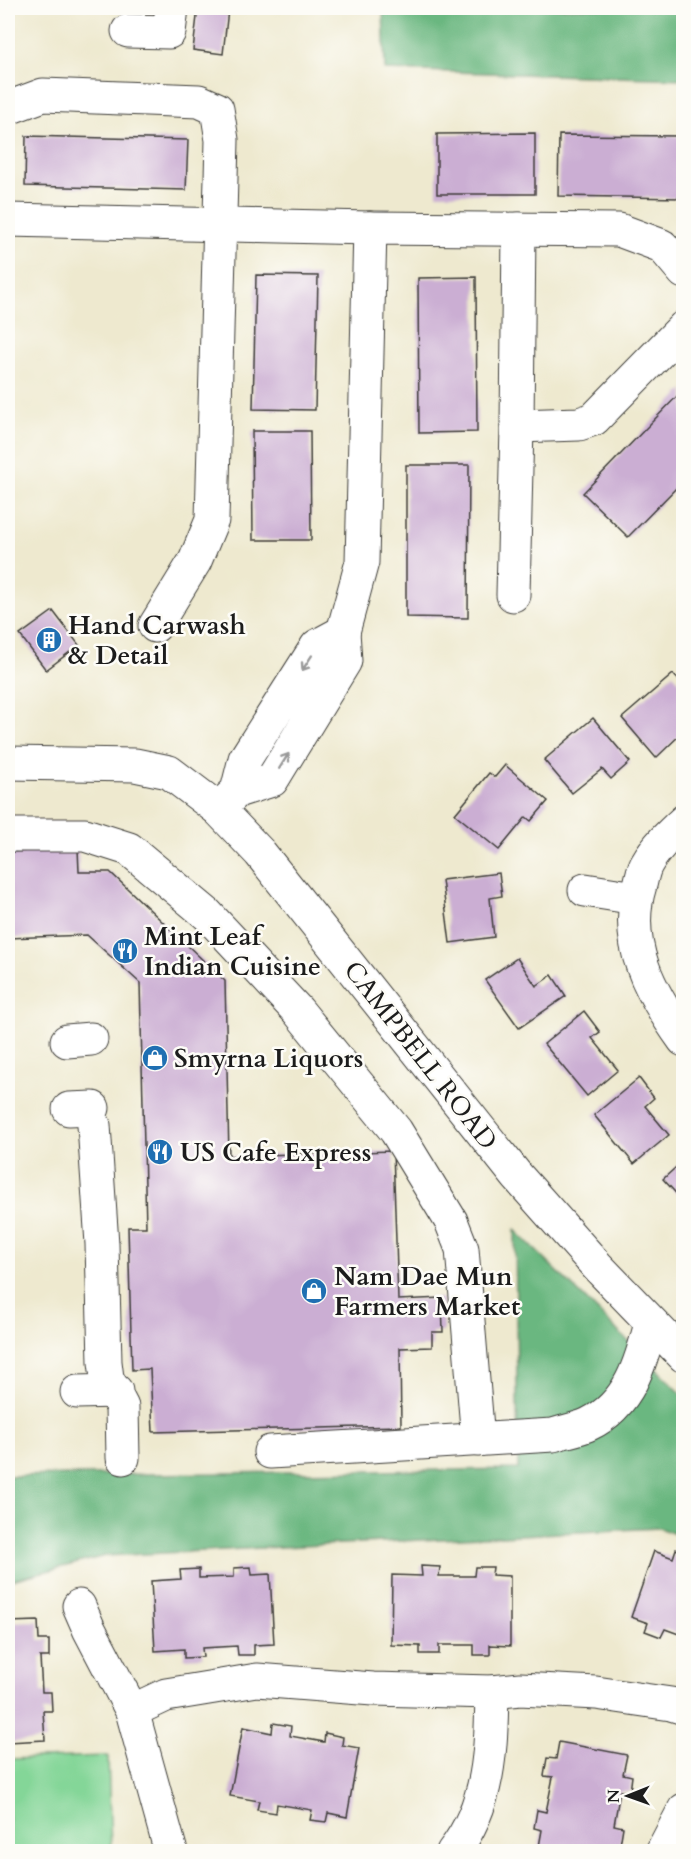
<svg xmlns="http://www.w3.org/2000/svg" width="691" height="1859" font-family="Cardo,serif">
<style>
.green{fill:#84d698;stroke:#50795a;stroke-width:1.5}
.forest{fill:#6bb780;stroke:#446a4e;stroke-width:1.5}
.building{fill:#cbaed3}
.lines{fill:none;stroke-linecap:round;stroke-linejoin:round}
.minor-casing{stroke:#3c3b37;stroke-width:35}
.minor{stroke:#fff;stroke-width:33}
.oneway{stroke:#999}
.labels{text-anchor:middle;stroke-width:5;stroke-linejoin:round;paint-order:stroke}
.poi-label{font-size:26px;font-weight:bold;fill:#1c1c1c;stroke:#fdfcf7;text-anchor:start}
.street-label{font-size:26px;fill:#1c1c1c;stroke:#fdfcf7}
</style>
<rect width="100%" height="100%" fill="#fdfcf7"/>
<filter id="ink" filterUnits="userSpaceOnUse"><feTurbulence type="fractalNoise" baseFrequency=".0167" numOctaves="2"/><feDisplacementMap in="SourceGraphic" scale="12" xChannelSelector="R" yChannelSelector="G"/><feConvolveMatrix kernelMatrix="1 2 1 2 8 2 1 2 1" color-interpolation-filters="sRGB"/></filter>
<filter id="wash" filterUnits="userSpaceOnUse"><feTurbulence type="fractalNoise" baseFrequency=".008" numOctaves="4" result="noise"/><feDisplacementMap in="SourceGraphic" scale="24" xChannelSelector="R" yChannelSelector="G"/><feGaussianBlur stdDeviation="1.35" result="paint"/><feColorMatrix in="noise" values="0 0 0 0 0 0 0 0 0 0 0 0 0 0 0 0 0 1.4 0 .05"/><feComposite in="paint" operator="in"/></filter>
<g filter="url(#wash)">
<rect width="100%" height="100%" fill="#eee9cf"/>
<path class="green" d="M108,1756L111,1851H8V1759Z"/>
<g class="forest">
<path d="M383,8H683V79L385,70Z"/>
<path d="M515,1230L683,1395V1537L659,1528L105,1556L8,1581V1476L518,1469Z"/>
</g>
<g id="blocks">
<g class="building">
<path d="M198,8L228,10L223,54L193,50Z"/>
<path d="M535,133V194H437V134Z"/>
<path d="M559,135L683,136L682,198L558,196Z"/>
<path d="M26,136L188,140L186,190L25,186Z"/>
<path d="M256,275L318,276L315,410L253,409Z"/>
<path d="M476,277L477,432L419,433L418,278Z"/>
<path d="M684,389V480L628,537L583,493Z"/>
<path d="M252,431H310L311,540H253Z"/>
<path d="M406,465H469L468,618L406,617Z"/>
<path d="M53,611L79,645L46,670L20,635Z"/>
<path d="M673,674L684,686V731L656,758L622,718Z"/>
<path d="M593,718L630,762L611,779L602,769L572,793L544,760Z"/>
<path d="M505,765L548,801L531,821L526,817L499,850L455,814L489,773L495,777Z"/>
<path d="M78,849L79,872H110L225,981L229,1156L393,1151L398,1300L442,1298L443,1332H432V1347L400,1348L401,1426L153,1432L150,1369L132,1370L128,1227H146L140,983L87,935L8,938V852Z"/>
<path d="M499,873L502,896L490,898L494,937L450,943L442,880Z"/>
<path d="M517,958L536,986L552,975L566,996L519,1028L485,980Z"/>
<path d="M584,1011L600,1032L592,1038L618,1070L587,1096L544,1044Z"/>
<path d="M639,1078L654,1098L645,1106L669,1135L634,1164L594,1115Z"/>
<path d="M684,1160V1202L663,1179Z"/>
<path d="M676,1549L684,1552V1636L665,1629L661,1637L645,1631L648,1623L631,1617L654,1551L673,1558Z"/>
<path d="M421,1566L440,1567L439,1576H474L475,1567H493L492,1575L510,1576V1646L490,1645V1655H474V1645H439V1654H420V1646L391,1645L392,1575L422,1576Z"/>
<path d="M251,1567L252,1575L270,1574L274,1644L254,1645V1655H238L237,1646L202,1648L203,1657L184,1658V1649L155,1651L151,1581L181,1579L180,1570L199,1569V1578L234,1577V1568Z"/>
<path d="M38,1621L39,1640H49V1657H40L42,1692H51L52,1711H43L45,1740L8,1742V1622Z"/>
<path d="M273,1723L291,1726L290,1736L324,1742L325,1733L343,1737L342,1745L359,1748L347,1817L328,1813L326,1822L310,1820L312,1810L277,1804L276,1813L257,1810L259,1801L230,1796L243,1727L272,1733Z"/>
<path d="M559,1742L627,1755L623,1774L632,1776L630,1792L620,1791L614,1825L623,1827L620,1845L611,1844L609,1852H538L542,1830L534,1828L537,1810L546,1812L553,1777L544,1776L547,1758L556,1759Z"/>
</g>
</g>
</g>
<g filter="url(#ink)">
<use href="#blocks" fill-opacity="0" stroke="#3c3b37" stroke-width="1.5"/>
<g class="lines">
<g class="minor-casing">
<g id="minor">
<path d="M128,31L169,32L172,8"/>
<path d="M8,108L43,95L199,101L217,109L222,140L212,520L195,561L155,626"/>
<path d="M8,220L370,228"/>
<path d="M519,229L517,426L579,424L594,419L684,327"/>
<path d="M513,595L517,426"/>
<path d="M343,632L362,562L370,228L619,230L662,246L684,272"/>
<path d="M8,763L135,765L169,772L218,809L260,853L517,1176L597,1266L684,1356"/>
<path d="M218,809L237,791L272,780L345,661L343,632L317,646L245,759L237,791"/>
<path d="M684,821C671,833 656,847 647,863C643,869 642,878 640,885C622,943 651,994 684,1040"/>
<path d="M8,835H85L129,849L207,914L298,1011L396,1131L451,1221L462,1249L478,1440"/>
<path d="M585,890L636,898"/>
<path d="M67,1041L91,1039"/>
<path d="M69,1109L93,1108"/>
<path d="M94,1125L102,1244L105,1362L107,1378L122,1407L123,1458"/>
<path d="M77,1392L116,1391"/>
<path d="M270,1452L553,1435C565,1431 579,1429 589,1424C629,1405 641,1363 651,1323"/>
<path d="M79,1606L89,1629L132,1711L171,1852"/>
<path d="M132,1711L166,1695L257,1680L373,1689L492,1692L520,1689L596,1693L671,1704L684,1708"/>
<path d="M453,1852C490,1805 491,1749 492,1692"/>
<path d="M662,1852L684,1810"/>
</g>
</g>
<use href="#minor" class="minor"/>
</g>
<defs><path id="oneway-shaft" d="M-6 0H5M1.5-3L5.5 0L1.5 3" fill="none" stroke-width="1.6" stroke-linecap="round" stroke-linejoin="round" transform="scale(1.5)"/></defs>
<g class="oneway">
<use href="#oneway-shaft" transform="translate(307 663) rotate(123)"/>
<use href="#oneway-shaft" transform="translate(284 761) rotate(-58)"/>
</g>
</g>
<defs>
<g id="building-disc" transform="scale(1.35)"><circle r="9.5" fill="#1f6fb2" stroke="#fdfcf7"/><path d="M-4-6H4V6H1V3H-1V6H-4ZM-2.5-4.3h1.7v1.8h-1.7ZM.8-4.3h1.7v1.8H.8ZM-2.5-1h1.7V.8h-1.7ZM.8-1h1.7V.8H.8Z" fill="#fff"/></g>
<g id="restaurant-disc" transform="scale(1.35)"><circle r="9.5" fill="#1f6fb2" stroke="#fdfcf7"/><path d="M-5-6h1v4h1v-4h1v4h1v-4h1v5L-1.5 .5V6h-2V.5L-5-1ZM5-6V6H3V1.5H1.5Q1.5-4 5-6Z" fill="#fff"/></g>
<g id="shop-disc" transform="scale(1.35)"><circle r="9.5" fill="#1f6fb2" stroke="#fdfcf7"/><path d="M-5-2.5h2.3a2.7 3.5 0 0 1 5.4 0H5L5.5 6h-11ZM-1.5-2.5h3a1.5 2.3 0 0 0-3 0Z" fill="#fff"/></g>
</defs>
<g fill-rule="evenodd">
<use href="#building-disc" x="49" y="640"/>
<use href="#restaurant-disc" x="125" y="951"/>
<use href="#shop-disc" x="155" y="1058"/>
<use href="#restaurant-disc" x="160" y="1152"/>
<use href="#shop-disc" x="314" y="1291"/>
</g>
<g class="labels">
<g class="poi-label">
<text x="68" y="634">Hand Carwash<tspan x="68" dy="30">&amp; Detail</tspan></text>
<text x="144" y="945">Mint Leaf<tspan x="144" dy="30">Indian Cuisine</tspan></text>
<text x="174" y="1067">Smyrna Liquors</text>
<text x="180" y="1161">US Cafe Express</text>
<text x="334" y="1285">Nam Dae Mun<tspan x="334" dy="30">Farmers Market</tspan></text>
</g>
<g class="street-label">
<text transform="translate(421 1055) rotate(52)" y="9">CAMPBELL ROAD</text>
</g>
</g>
<rect width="691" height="1859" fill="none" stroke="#fdfcf7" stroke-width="30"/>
<g transform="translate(628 1796) rotate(269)" stroke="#fdfcf7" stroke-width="4.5" paint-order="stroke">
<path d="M0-4.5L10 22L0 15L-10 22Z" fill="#1c1c1c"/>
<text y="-9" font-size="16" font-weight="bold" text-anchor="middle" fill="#1c1c1c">N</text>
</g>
</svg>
